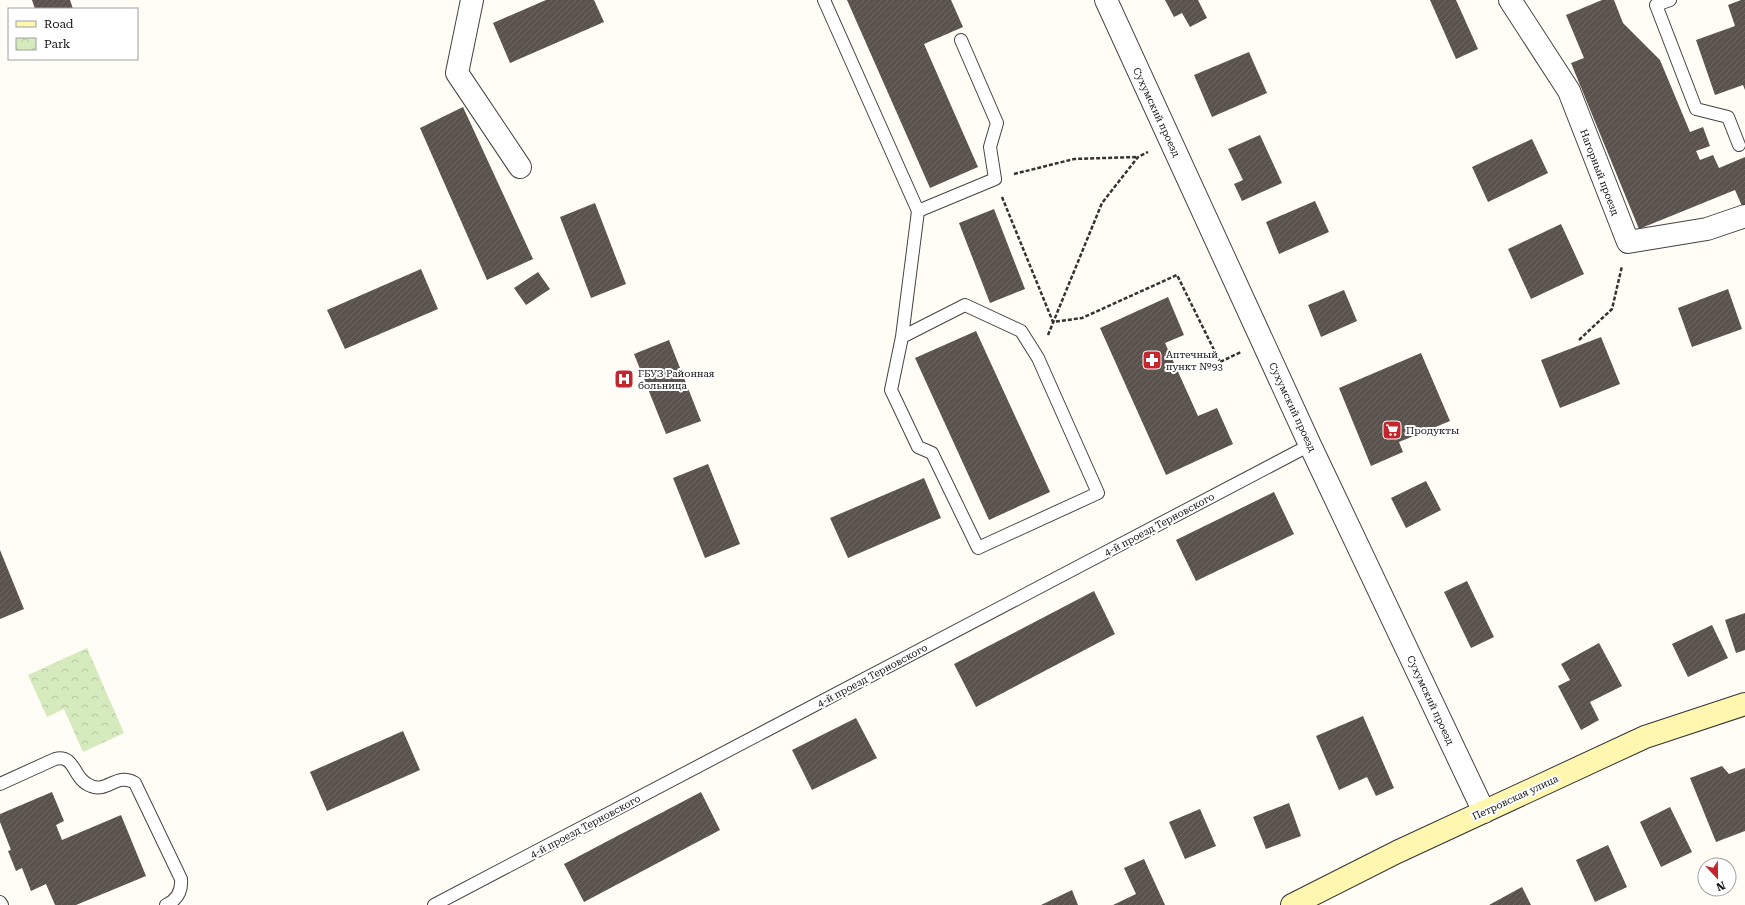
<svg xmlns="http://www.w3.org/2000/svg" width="1745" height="905" font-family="'Roboto Serif',serif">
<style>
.park{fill:url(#park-crowns)}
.building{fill:url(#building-hatch)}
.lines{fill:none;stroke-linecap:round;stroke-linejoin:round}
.lane-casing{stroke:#444;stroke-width:14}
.street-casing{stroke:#444;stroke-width:24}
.secondary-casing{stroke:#333;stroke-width:24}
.path{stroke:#333;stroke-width:2.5;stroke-dasharray:4 2;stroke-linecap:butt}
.lane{stroke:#fff;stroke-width:12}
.street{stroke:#fff;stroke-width:22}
.secondary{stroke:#fff6b0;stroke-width:22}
.labels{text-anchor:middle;stroke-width:4;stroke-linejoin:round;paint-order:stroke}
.street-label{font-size:10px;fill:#111;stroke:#fff}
.poi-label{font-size:10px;fill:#111;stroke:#fff;text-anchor:start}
</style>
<defs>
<pattern id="park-crowns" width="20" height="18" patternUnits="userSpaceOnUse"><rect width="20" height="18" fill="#d5ebbd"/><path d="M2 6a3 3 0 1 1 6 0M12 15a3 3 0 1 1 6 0" fill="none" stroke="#b6c8a1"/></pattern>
<pattern id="building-hatch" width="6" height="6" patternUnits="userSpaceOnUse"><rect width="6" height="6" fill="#5a524d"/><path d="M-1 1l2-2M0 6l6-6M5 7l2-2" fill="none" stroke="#6d6662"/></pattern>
</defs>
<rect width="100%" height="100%" fill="#fffdf5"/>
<path class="park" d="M87,648L124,733L83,752L64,709L47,717L28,675Z"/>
<g class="building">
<path d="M32,0H70L73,9H35Z"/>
<path d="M546,0H594L604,22L510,63L493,23Z"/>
<path d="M847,0H951L963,27L924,44L978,167L930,188Z"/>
<path d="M1165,0H1198L1207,18L1190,27L1182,13L1174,17Z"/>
<path d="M1430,0H1456L1478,49L1456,59Z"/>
<path d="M1602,0H1614L1623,23L1660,60L1690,132L1703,127L1710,146L1696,151L1700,160L1713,155L1719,168L1745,157V205L1742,206L1735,190L1639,229L1571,63L1584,58L1566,15Z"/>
<path d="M1741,0H1745V90L1743,85L1715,95L1696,40L1735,26L1728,5Z"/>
<path d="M1249,52L1267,93L1212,117L1194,75Z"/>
<path d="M463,107L533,259L487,280L420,128Z"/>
<path d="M1260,135L1282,183L1242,201L1234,184L1243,180L1228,149Z"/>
<path d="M1532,139L1548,173L1488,202L1472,167Z"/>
<path d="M1315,201L1329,232L1279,254L1266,222Z"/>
<path d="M595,203L626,284L591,298L560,217Z"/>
<path d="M994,209L1025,289L990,303L959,223Z"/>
<path d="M1561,224L1584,274L1531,299L1508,249Z"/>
<path d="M421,269L438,309L345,349L327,310Z"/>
<path d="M538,272L550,289L526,305L514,288Z"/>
<path d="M1728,289L1742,329L1692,347L1678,308Z"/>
<path d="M1344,290L1357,321L1321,337L1308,305Z"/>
<path d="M1168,297L1184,335L1165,343L1198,416L1217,408L1233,444L1166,475L1100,328Z"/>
<path d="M976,331L1050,492L989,520L915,358Z"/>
<path d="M1601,337L1620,384L1560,408L1541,360Z"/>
<path d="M669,340L701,421L666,434L634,354Z"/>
<path d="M1421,353L1450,421L1399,442L1403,452L1371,466L1339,388Z"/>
<path d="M708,464L740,544L705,558L673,478Z"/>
<path d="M924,478L941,518L848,558L830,518Z"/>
<path d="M1426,481L1441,510L1406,528L1391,498Z"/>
<path d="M1274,492L1294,534L1196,581L1176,540Z"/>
<path d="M0,550L24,609L0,619Z"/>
<path d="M1467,581L1494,637L1471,648L1444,592Z"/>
<path d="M1094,591L1115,634L976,707L954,664Z"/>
<path d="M1745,613V650L1736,653L1725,620Z"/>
<path d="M1712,625L1728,658L1688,677L1672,644Z"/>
<path d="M1599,643L1622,686L1590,702L1599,720L1581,730L1558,686L1570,680L1561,664Z"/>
<path d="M1363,716L1394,788L1376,796L1367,777L1339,790L1316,736Z"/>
<path d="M856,718L877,758L812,790L792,750Z"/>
<path d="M403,731L420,770L327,811L310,772Z"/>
<path d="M1722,766L1729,774L1745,768V831L1716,842L1690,778Z"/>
<path d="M52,792L64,821L56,825L62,840L121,815L146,876L76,905H55L46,884L31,891L22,868L16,871L8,851L11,850L0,822V814Z"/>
<path d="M701,792L720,830L584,902L564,864Z"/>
<path d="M1289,803L1301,836L1266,849L1253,817Z"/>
<path d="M1670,807L1692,852L1661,867L1640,822Z"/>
<path d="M1200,809L1216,846L1185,859L1169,822Z"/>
<path d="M1608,845L1627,887L1595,902L1576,860Z"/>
<path d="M1144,859L1165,905H1113L1136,894L1124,868Z"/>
<path d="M1522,887L1531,905H1489Z"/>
<path d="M1072,890L1078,905H1041Z"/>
</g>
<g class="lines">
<g class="lane-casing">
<g id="lane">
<path d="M824,0L918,211"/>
<path d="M1670,0L1656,5L1696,109L1728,117L1739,145"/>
<path d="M902,337L965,305L1021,331L1038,358L1098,493L978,548L932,453L918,447L891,390L902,337L918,211L995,179L990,147L997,123L961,40"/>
<path d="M0,784L55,759C76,754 72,779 91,786C108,793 116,772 135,783L181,879C182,891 177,900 166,905"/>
<path d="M0,902L2,905"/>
<path d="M434,905L1310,445"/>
</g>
</g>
<g class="street-casing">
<g id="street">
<path d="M472,0L457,73L520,167"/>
<path d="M1106,0L1310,445L1484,812"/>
<path d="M1510,0L1569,91L1628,242L1707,229L1745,216"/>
</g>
</g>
<g class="secondary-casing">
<path id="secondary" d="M1292,905L1397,852L1645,737L1745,704"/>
</g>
<g class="path">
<path d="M1014,174L1074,159L1138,157"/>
<path d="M1002,197L1053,322L1082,318L1177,275L1220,362L1241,352"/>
<path d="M1048,335L1102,203L1138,157L1148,152"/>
<path d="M1579,340L1612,309L1622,266"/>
</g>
<use href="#lane" class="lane"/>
<use href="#street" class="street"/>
<use href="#secondary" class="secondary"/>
</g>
<defs>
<g id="pharmacy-square" transform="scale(1)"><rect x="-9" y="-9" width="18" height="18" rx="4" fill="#c4262e" stroke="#fff"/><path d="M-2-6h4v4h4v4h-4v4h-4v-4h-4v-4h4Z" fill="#fff"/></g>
<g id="hospital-square" transform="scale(1)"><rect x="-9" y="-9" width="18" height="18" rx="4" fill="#c4262e" stroke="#fff"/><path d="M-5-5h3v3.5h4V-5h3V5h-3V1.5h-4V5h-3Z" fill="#fff"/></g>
<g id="supermarket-square" transform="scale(1)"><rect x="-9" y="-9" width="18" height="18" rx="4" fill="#c4262e" stroke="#fff"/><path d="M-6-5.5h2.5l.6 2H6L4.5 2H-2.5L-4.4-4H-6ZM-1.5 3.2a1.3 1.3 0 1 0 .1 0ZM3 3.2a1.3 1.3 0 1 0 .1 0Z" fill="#fff"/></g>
</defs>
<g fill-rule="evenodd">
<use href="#pharmacy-square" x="1152" y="360"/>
<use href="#hospital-square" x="624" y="379"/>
<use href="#supermarket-square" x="1392" y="430"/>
</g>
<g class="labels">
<g class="street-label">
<text transform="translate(1157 112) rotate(65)" y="4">Сухумский проезд</text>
<text transform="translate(1600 172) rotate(69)" y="4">Нагорный проезд</text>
<text transform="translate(1293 407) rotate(65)" y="4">Сухумский проезд</text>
<text transform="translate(1159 524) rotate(-28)" y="4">4-й проезд Терновского</text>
<text transform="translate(872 675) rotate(-28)" y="4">4-й проезд Терновского</text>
<text transform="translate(1431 700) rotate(65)" y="4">Сухумский проезд</text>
<text transform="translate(1515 797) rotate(-25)" y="4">Петровская улица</text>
<text transform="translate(585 826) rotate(-28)" y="4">4-й проезд Терновского</text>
</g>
<g class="poi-label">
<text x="1166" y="358">Аптечный<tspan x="1166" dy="12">пункт №93</tspan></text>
<text x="638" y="377">ГБУЗ Районная<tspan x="638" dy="12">больница</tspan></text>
<text x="1406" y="434">Продукты</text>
</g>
</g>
<rect x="8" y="8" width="130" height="52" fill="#ffffff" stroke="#a0a0a0"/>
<rect x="16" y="21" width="20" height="6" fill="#fff6b0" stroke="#a0a0a0"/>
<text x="44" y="28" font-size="12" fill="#111111">Road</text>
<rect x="16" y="38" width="20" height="12" fill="url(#park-crowns)" stroke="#a0a0a0"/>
<text x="44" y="48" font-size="12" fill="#111111">Park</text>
<g transform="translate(1717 877) rotate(158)"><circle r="19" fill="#ffffff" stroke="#a0a0a0"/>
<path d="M0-3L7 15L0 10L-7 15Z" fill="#c4262e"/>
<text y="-6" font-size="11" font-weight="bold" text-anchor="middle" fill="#111111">N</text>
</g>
</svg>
